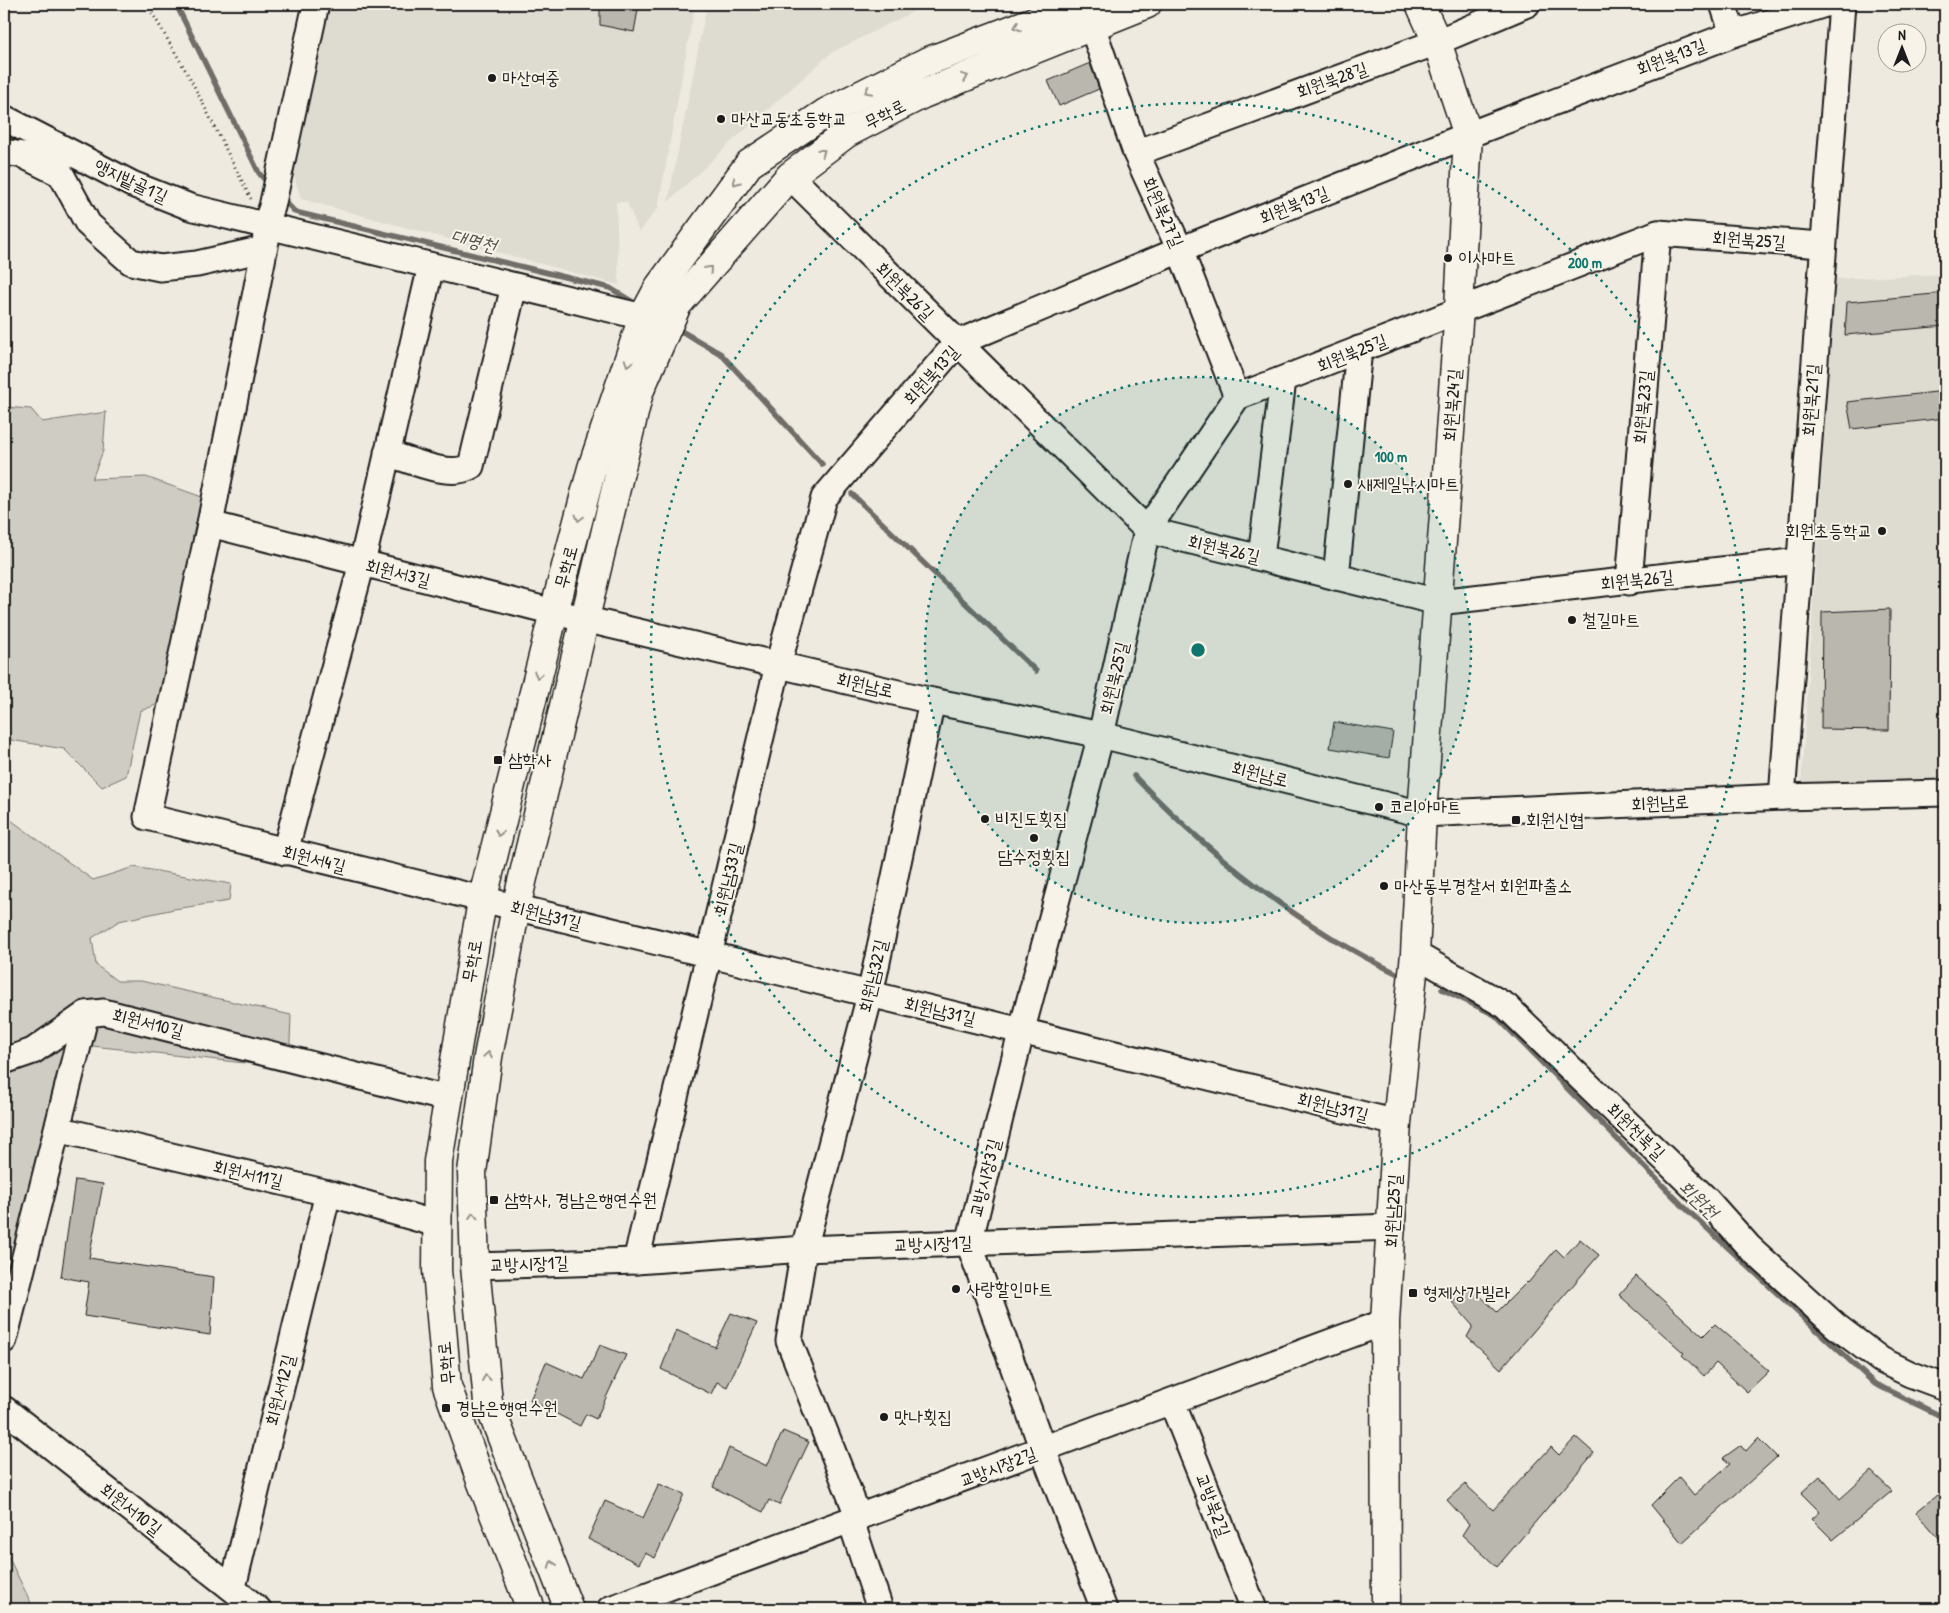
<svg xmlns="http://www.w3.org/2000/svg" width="1949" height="1613" font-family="'Patrick Hand','Poor Story',sans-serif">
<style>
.built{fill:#dedbd1}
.green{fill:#cfccc3;stroke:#767470}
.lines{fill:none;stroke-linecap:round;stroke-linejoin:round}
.stream{stroke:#6f6d69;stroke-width:5.5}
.building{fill:#bab7af;stroke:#1c1c1c}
.minor-casing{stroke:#1c1c1c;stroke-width:29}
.major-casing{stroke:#1c1c1c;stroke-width:31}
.path{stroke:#1c1c1c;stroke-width:3;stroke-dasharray:1 4;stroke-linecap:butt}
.minor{stroke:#f7f3e8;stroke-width:25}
.major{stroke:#f7f3e8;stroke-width:28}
.oneway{stroke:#94928c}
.ring{fill:none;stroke:#0f766e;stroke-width:2.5;stroke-dasharray:2.5 5}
.poi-dot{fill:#1c1c1c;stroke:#f7f3e8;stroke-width:2}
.labels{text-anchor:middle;stroke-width:4;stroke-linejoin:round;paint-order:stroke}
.street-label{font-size:18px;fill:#1c1c1c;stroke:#f7f3e8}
.poi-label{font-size:18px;fill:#1c1c1c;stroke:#f7f3e8;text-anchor:start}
.water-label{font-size:19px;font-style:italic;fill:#535250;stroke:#f7f3e8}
.centre{fill:#0f766e;stroke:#f7f3e8;stroke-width:2.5}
.ring-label{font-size:15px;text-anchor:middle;font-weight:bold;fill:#0f766e;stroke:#f7f3e8;stroke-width:4;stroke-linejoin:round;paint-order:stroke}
</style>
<rect width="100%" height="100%" fill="#eeeae0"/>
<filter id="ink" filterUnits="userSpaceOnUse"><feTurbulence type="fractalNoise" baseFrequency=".02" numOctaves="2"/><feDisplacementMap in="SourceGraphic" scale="10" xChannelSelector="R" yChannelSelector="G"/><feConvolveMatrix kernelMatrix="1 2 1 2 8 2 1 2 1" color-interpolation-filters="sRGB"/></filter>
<g filter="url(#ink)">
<g class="built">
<path d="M319,4H695L658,208L639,232L627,202H616L619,285L301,199L287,153Z"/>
<path d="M707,4H928L831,53L728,145L668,202Z"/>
<path d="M1945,274V782L1801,785L1835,279Z"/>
</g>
<g class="green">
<path d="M4,407L31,409L42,422L106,412L103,451L92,479L146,477L219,503L172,699L140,711L126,776L102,787L64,749L11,740L4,722Z"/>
<path d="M4,815L93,880L134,867L231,884L229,901L174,909L119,921L92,938L96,965L117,981H141L291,1015L289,1068L75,1044L4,1317Z"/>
<path d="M4,1548L34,1609H4Z"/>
</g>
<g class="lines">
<g class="stream">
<path d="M176,4L259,173L270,186"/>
<path d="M282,198L295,212L610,288L638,305"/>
<path d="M676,328L721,354L822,464"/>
<path d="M852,494L1036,671"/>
<path d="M1134,776C1210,855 1299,926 1398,974"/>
<path d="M1442,989L1495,1015L1682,1205L1875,1384L1945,1418"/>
</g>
</g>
<g class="building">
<path d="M600,4H639L634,32L600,25Z"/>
<path d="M1090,63L1099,89L1059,106L1048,81Z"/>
<path d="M1945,293V326L1845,335L1847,302Z"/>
<path d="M1945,391V418L1852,429L1847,402Z"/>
<path d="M1890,609L1889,730L1821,729L1822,612Z"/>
<path d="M1334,722L1393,732L1389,758L1330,748Z"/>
<path d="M75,1180L103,1184L89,1258L214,1277L210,1335L84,1316L89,1282L61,1277Z"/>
<path d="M1580,1239L1599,1255L1501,1369L1467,1337L1473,1326L1452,1302L1470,1286L1497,1312L1527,1282L1528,1283L1556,1249L1564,1257Z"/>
<path d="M1636,1276L1703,1336L1715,1324L1769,1371L1747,1392L1716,1363L1704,1376L1682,1355L1684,1353L1619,1295Z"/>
<path d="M731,1313L757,1323L727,1387L717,1382L711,1394L661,1369L676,1330L715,1347Z"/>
<path d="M600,1345L626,1355L596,1419L586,1414L580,1426L530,1400L546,1362L584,1379Z"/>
<path d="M783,1431L809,1442L779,1505L769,1500L763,1512L713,1487L729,1448L767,1466Z"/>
<path d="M1576,1437L1594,1453L1497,1567L1462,1535L1469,1524L1447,1500L1465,1484L1493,1510L1551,1447L1559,1455Z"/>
<path d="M1758,1438L1777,1457L1682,1543L1651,1505L1679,1477L1694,1495L1730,1464L1723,1458L1741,1445L1746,1451Z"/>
<path d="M1871,1471L1892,1491L1833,1540L1812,1519L1820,1512L1801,1493L1820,1476L1840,1499Z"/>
<path d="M659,1484L684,1494L655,1558L645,1553L639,1564L588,1539L605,1501L643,1518Z"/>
<path d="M1937,1495L1945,1503V1545L1916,1512Z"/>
</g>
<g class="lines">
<g class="minor-casing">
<g id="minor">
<path d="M316,4L272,207L265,226L266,241L210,524L147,817C563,921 981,1019 1397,1123"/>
<path d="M1723,4L1733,34"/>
<path d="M1092,26L1136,153L1180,250L1237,397"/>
<path d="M4,118L132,184L190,207L643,317"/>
<path d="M4,152L23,155L61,174L88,224L131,262L160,268L197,264L264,249"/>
<path d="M1136,153L1437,42L1527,4"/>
<path d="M790,176L1147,530L1438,602L1799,561"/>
<path d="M387,453C410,460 450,479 471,466L514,286"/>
<path d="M210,524L554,612L932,701L1101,735L1422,814L1782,797L1945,793"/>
<path d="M1261,557L1283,380"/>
<path d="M1336,577L1359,349"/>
<path d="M1629,582L1658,233"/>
<path d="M1782,797L1842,4"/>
<path d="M285,852L362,563L431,266"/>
<path d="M1415,954L1506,1006L1707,1200L1749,1247L1836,1326L1881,1360L1910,1374L1945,1387"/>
<path d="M4,1061L33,1051L86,1014L104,1012L448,1099"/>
<path d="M57,1129L328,1193L437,1224"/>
<path d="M636,1261L778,665L824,498L957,343L1180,250L1468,135L1733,34L1825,4"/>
<path d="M475,1266L636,1261L804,1249L1392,1227"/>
<path d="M4,1340L86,1014"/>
<path d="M1172,1402L1254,1609"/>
<path d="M4,1409L258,1609"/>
<path d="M859,1518L789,1341L804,1249L870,995L932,701"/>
<path d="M851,1521L880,1609"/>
<path d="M233,1587L328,1193"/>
<path d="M610,1609L1385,1322"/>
<path d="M1104,1609L1043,1450L969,1243L1022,1029L1101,735L1147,530L1237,397L1658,233L1822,245"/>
</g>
</g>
<g class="major-casing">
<g id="major">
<path d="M531,1609L480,1478L447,1386L437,1270L438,1161L482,901L554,612L592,468L643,317L659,287L749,164L827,112L926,62L1079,4"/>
<path d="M569,1609L488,1402L475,1266L472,1172L488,1057L516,907L639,392L677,305L790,176L847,133L923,94L1147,4"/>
<path d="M1386,1609L1385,1322L1397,1123L1415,954L1422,814L1459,309L1468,135L1437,42L1420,4"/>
</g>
</g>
<path class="path" d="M147,4L190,78L251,199"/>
<use href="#minor" class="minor"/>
<use href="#major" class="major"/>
</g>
<defs><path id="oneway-chevron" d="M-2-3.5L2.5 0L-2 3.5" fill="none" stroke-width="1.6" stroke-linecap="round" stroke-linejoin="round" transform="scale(1.25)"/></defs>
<g class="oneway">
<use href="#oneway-chevron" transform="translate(1017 27) rotate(159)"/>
<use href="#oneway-chevron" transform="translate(965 77) rotate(-22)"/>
<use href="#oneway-chevron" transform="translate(868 91) rotate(153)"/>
<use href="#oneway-chevron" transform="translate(822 152) rotate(-37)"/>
<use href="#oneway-chevron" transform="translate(736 182) rotate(126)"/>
<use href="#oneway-chevron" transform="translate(709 269) rotate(-49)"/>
<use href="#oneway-chevron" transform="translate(628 363) rotate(109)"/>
<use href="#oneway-chevron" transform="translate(579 518) rotate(105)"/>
<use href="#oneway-chevron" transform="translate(538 675) rotate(104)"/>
<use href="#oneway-chevron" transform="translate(499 833) rotate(104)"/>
<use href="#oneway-chevron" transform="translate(488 1055) rotate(-80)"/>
<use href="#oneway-chevron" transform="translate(473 1216) rotate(-92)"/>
<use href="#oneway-chevron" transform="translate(486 1378) rotate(-96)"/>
<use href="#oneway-chevron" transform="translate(552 1564) rotate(-110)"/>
</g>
</g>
<circle cx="1198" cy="650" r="273" fill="#0f766e" fill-opacity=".12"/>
<g class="ring">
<circle cx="1198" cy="650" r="273"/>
<circle cx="1198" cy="650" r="547"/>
</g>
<g class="poi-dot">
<circle cx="492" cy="78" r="5"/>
<circle cx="721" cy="119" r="5"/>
<circle cx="1448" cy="258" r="5"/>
<circle cx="1348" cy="484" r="5"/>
<circle cx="1882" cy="531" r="5"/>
<circle cx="1572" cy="620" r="5"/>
<rect x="493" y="755" width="10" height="10" rx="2.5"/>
<circle cx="1379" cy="807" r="5"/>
<circle cx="985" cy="819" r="5"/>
<rect x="1511" y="815" width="10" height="10" rx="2.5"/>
<circle cx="1034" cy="838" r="5"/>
<circle cx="1384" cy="886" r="5"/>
<rect x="489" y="1195" width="10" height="10" rx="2.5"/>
<circle cx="956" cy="1289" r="5"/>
<rect x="1408" y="1288" width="10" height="10" rx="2.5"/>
<rect x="441" y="1403" width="10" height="10" rx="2.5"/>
<circle cx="884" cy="1417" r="5"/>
</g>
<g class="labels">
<g class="street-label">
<text transform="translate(1671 57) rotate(-21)" y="6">회원북13길</text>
<text transform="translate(1332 80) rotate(-20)" y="6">회원북28길</text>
<text transform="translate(885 114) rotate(-27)" y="6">무학로</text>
<text transform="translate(131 181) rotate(25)" y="6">앵지밭골1길</text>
<text transform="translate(1294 205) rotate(-22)" y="6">회원북13길</text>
<text transform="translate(1163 212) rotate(66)" y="6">회원북27길</text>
<text transform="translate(1749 240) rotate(4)" y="6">회원북25길</text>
<text transform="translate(905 291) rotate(45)" y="6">회원북26길</text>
<text transform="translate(1352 353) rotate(-22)" y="6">회원북25길</text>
<text transform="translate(931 375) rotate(-48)" y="6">회원북13길</text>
<text transform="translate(1811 400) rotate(-86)" y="6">회원북21길</text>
<text transform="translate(1452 405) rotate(-86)" y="6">회원북24길</text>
<text transform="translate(1643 407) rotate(-85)" y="6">회원북23길</text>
<text transform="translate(1224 549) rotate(13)" y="6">회원북26길</text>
<text transform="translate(566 567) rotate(-75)" y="6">무학로</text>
<text transform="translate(398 573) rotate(14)" y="6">회원서3길</text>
<text transform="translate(1637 580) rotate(-6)" y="6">회원북26길</text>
<text transform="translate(1114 678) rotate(-77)" y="6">회원북25길</text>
<text transform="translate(865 685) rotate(13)" y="6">회원남로</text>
<text transform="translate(1260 774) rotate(14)" y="6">회원남로</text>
<text transform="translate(1660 803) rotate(-3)" y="6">회원남로</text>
<text transform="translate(314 859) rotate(14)" y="6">회원서4길</text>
<text transform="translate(728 879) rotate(-77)" y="6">회원남33길</text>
<text transform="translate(546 915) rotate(14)" y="6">회원남31길</text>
<text transform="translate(472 961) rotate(-80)" y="6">무학로</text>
<text transform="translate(873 976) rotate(-77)" y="6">회원남32길</text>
<text transform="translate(940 1011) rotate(13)" y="6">회원남31길</text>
<text transform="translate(148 1023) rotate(14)" y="6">회원서10길</text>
<text transform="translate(1333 1107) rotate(14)" y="6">회원남31길</text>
<text transform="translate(1636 1131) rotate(44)" y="6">회원천북길</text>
<text transform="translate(248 1174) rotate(13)" y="6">회원서11길</text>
<text transform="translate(985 1178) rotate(-76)" y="6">교방시장3길</text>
<text transform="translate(1393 1211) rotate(-87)" y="6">회원남25길</text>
<text transform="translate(933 1244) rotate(-2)" y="6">교방시장1길</text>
<text transform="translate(529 1264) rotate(-2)" y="6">교방시장1길</text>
<text transform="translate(446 1363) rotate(-96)" y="6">무학로</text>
<text transform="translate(280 1390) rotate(-76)" y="6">회원서12길</text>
<text transform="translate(998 1467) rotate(-21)" y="6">교방시장2길</text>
<text transform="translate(1213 1505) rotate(69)" y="6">교방북2길</text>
<text transform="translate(131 1509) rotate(38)" y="6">회원서10길</text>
</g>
<g class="poi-label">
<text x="502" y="84">마산여중</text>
<text x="731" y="125">마산교동초등학교</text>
<text x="1458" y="264">이사마트</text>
<text x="1358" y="490">새제일낚시마트</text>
<text x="1872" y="537" text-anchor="end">회원초등학교</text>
<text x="1582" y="626">철길마트</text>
<text x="508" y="766">삼학사</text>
<text x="1389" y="813">코리아마트</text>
<text x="995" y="825">비진도횟집</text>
<text x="1526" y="826">회원신협</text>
<text x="1034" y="863" text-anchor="middle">담수정횟집</text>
<text x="1394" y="892">마산동부경찰서 회원파출소</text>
<text x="504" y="1206">삼학사, 경남은행연수원</text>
<text x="966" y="1295">사랑할인마트</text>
<text x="1423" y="1299">형제상가빌라</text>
<text x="456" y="1414">경남은행연수원</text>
<text x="894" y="1423">맛나횟집</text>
</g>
<g class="water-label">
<text transform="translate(474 240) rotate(14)" y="7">대명천</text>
<text transform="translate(1699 1199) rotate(44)" y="7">회원천</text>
</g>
</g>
<circle cx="1198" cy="650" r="8" class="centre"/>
<g class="ring-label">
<text x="1585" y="268">200 m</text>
<text x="1391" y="462">100 m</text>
</g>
<rect width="1949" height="1613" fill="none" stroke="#f7f3e8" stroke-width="20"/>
<rect x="10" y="10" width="1929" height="1593" fill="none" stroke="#1c1c1c" stroke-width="2" filter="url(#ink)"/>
<g transform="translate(1902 48)"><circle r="24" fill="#f7f3e8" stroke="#9f9d96"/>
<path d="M0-4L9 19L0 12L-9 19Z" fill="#1c1c1c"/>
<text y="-8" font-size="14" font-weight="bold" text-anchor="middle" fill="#1c1c1c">N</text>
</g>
</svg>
